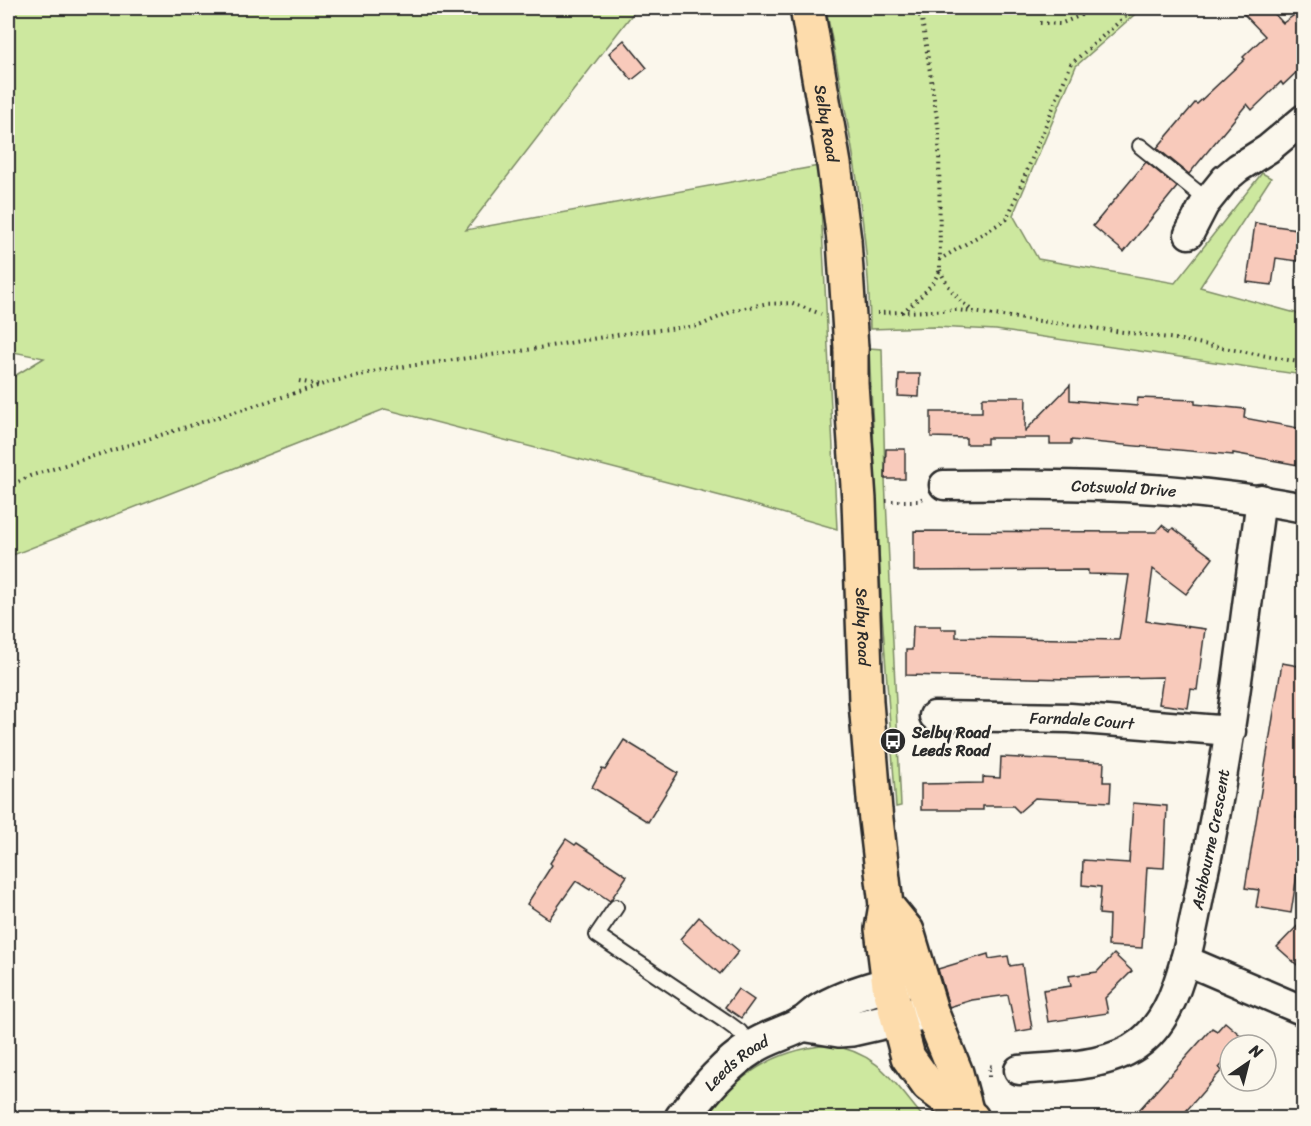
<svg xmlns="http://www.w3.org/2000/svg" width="1311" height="1126" font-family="Sriracha,sans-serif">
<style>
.green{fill:#cde89f;stroke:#7c8a65;stroke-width:1.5}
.building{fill:#f8cabb;stroke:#2b2b2b;stroke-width:1.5}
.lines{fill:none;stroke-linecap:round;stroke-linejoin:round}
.service-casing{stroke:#2b2b2b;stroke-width:18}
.minor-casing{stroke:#2b2b2b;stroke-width:33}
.secondary-casing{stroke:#2b2b2b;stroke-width:38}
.trunk-casing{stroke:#2b2b2b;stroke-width:38}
.path{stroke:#2b2b2b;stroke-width:4;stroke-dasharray:1.5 4.5;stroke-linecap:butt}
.service{stroke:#fbf7ec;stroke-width:14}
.minor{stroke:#fbf7ec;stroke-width:28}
.secondary{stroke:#fbf7ec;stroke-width:33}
.trunk{stroke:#fddcac;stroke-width:33}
.trunk-bridge-casing{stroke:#2b2b2b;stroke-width:38;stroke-linecap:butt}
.trunk-bridge{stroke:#fddcac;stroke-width:33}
.labels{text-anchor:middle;stroke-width:4.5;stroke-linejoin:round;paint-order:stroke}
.street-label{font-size:16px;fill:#2b2b2b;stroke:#fbf7ec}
.poi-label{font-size:16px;font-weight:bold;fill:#2b2b2b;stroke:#fbf7ec;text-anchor:start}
</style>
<rect width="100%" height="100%" fill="#fbf7ec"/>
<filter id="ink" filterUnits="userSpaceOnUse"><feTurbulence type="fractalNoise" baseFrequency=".0167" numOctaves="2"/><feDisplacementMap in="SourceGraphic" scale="12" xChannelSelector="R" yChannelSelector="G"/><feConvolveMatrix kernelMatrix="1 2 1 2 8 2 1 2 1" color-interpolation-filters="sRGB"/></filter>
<g filter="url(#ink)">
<g class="green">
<path d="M8,8H637L466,230L819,166L837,529L744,502L385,409L8,557V380L44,358L8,351Z"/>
<path d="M826,8H1142L1076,66L1013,215L1038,259L1175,283L1262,173L1271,178L1200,287L1303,315V375L996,330L934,327L870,329C869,221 846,113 826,8Z"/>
<path d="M869,348L882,349L885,479L901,806L896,807L882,613Z"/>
<path d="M829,1045C879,1052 894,1083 924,1118H704C738,1075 773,1050 829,1045Z"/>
</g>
<g class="building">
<path d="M1238,8H1269L1283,23L1304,8V65L1283,85L1281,82L1252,110L1247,104L1189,174L1157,148L1195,103L1197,104L1245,59L1243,57L1265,36Z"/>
<path d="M624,40L647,68L632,80L609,53Z"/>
<path d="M1146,162L1177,187L1124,252L1093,226Z"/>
<path d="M1255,223L1304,230V262L1276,258L1272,285L1247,282Z"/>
<path d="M899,374H920L919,397L898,396Z"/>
<path d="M1070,385V400L1137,406L1138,398L1195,400V404L1245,409L1244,418L1304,429V466L1233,453V455L1071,440V444H1050V438H987V444H966V438L931,437V412H982V399L984,397H1026L1025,431Z"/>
<path d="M886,449H905V479H885Z"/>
<path d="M1162,525L1170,531L1173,528L1213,558L1186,594L1153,569L1146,621L1205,629L1197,690L1191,689L1188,708L1159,704L1163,677L1070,679L906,675V650H912L913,626H941V629H956V637L1119,640L1129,575L1088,574V570L914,571V531L1156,532Z"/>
<path d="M1282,663L1304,667V775L1296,818L1300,819L1296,841L1302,842L1291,913L1256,907L1259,890L1245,888Z"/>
<path d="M624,740L678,773L648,822L592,787L602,769L605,770Z"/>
<path d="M1001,757L1104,762L1103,782H1111L1110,802L1035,798L1019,812L1013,806H983V810H921V784L983,783V777L1000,778Z"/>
<path d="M1133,803L1167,806L1164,868L1147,867L1142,948L1108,946L1109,915L1099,914L1101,887L1082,885L1083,860L1129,863Z"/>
<path d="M566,839L575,845L577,843L627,876L610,901L591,888L590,890L576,881L549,919L527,904L552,865L550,863Z"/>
<path d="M699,917L739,951L720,974L680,939Z"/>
<path d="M1304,919V971L1277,947Z"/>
<path d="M988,954L989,959L1008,956L1010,966L1022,964L1032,1029L1016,1032L1008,995L972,1000L949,1007L938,969Z"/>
<path d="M1114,954L1132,971L1105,998L1108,1013L1048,1022L1043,990L1071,986L1069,976L1097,972Z"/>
<path d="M738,989L754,1000L741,1018L725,1007Z"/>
<path d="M1225,1022L1245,1039L1240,1045H1230V1056L1219,1068L1222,1070L1179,1119H1131L1212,1028L1217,1031Z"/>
</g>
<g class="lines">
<g class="service-casing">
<g id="service">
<path d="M1140,146L1207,200"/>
<path d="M616,907L597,935L725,1021L740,1032L752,1047"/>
</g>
</g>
<g class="minor-casing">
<g id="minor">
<path d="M1189,234L1204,205L1225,179L1238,168L1268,149L1304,119"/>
<path id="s1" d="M944,485C1064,483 1185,485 1304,508"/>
<path id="s2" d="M934,716L1070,718L1231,731"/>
<path d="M1185,960L1304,1011"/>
<path id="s3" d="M1019,1070C1058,1066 1109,1068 1141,1042C1155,1031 1165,1015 1172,999C1189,958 1195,914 1204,871C1231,748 1244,624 1261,499"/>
</g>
</g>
<g class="secondary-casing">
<g id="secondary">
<path d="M802,1024L839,1030L852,1029L927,1012"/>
<path id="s4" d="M682,1118C703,1092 724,1065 753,1047C768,1037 787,1033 803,1024C809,1020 814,1014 821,1010C850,993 884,986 916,976"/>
</g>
</g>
<g class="trunk-casing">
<g id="trunk">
<path id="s5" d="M807,8L834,164L844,240"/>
<path id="s6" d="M851,348V384L859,500L866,702L875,811L886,905L882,929L889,985L908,1057L928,1085L972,1118"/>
<path d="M886,905L907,931L931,1011L956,1073L967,1114"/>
</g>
</g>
<g class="path">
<path d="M1040,23L1060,24L1098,8"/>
<path d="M939,260L1007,219L1071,64L1135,8"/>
<path d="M940,270C947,287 959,301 974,312"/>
<path d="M902,312C917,301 932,287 940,270L939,132L922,19L914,8"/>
<path d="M877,313L957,310L1176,339L1304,363"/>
<path d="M299,381L319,385"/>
<path d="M8,487L30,476L330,382L386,369L521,351L628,333L699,326L735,310L764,304L792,303L821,314"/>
<path d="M886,501H919L923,498"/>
<path d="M989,1077V1066L995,1067"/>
</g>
<use href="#service" class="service"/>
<use href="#minor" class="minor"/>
<use href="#secondary" class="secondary"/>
<use href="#trunk" class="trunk"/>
<g class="trunk-bridge-casing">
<path id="trunk-bridge" d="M844,240L851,348"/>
</g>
<use href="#trunk-bridge" class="trunk-bridge"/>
</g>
</g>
<defs>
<g id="bus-disc" transform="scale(1.35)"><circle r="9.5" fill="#2b2b2b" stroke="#fbf7ec"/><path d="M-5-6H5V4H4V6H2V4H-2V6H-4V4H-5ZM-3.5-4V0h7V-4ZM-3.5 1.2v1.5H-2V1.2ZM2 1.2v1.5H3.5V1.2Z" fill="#fff"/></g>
</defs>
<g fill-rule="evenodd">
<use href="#bus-disc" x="893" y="741"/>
</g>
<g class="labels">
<g class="street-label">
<text dy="6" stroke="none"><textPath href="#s5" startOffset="117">Selby Road</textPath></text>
<text dy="6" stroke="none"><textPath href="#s1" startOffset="180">Cotswold Drive</textPath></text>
<text dy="6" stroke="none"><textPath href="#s6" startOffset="279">Selby Road</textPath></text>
<text dy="6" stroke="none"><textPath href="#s2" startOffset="148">Farndale Court</textPath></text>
<text dy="6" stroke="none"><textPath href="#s3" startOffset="345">Ashbourne Crescent</textPath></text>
<text dy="6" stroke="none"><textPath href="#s4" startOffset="78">Leeds Road</textPath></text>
</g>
<g class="poi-label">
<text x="912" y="738">Selby Road<tspan x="912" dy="18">Leeds Road</tspan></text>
</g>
</g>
<rect width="1311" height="1126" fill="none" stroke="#fbf7ec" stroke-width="30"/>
<rect x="15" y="15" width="1281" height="1096" fill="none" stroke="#2b2b2b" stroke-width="2" filter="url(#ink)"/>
<g transform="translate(1248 1063) rotate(35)"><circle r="28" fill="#fbf7ec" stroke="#a8a59f" stroke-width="1.5"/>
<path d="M0-4.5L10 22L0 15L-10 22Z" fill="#2b2b2b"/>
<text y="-9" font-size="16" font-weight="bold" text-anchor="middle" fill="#2b2b2b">N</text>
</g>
</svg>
